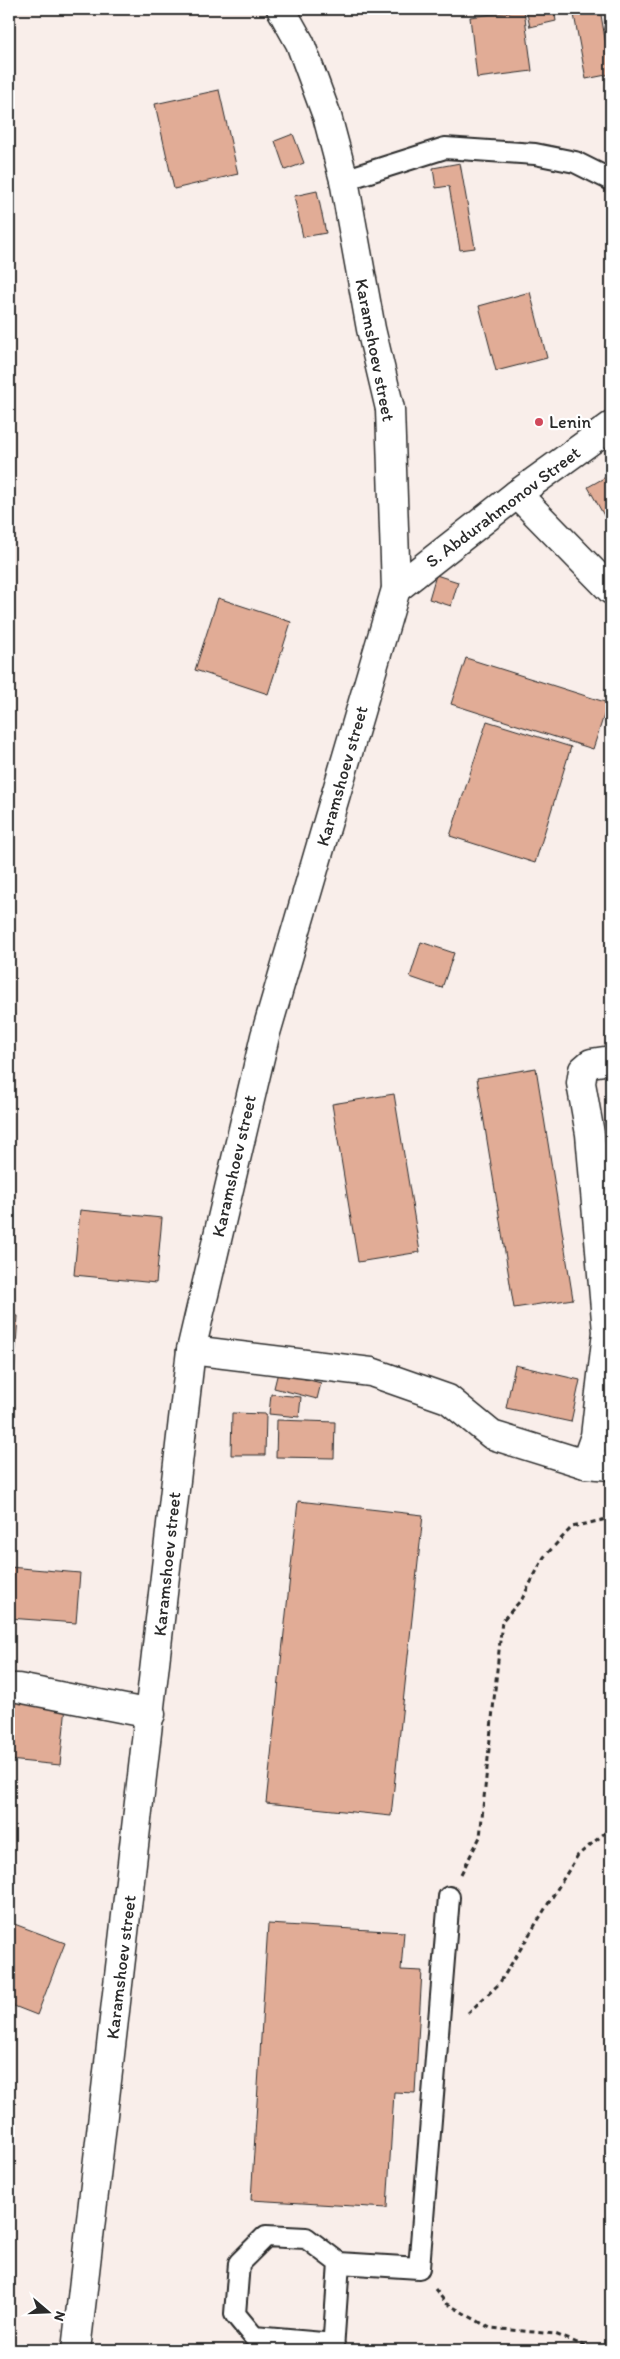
<svg xmlns="http://www.w3.org/2000/svg" width="620" height="2359" font-family="Itim,sans-serif">
<style>
.building{fill:#e1ac96;stroke:#2b2b2b}
.lines{fill:none;stroke-linecap:round;stroke-linejoin:round}
.service-casing{stroke:#2b2b2b;stroke-width:24}
.minor-casing{stroke:#2b2b2b;stroke-width:31}
.secondary-casing{stroke:#2b2b2b;stroke-width:31}
.primary-casing{stroke:#2b2b2b;stroke-width:31}
.path{stroke:#2b2b2b;stroke-width:3;stroke-dasharray:5 4;stroke-linecap:butt}
.service{stroke:#fff;stroke-width:20}
.minor{stroke:#fff;stroke-width:28}
.secondary{stroke:#fff;stroke-width:28}
.primary{stroke:#fff;stroke-width:28}
.poi-dot{fill:#d1495b;stroke:#fff;stroke-width:2}
.labels{text-anchor:middle;stroke-width:4.5;stroke-linejoin:round;paint-order:stroke}
.street-label{font-size:18px;fill:#2b2b2b;stroke:#fff}
.poi-label{font-size:18px;fill:#2b2b2b;stroke:#fff;text-anchor:start}
</style>
<rect width="100%" height="100%" fill="#f9eeea"/>
<filter id="ink" filterUnits="userSpaceOnUse"><feTurbulence type="fractalNoise" baseFrequency=".02" numOctaves="2"/><feDisplacementMap in="SourceGraphic" scale="10" xChannelSelector="R" yChannelSelector="G"/><feConvolveMatrix kernelMatrix="1 2 1 2 8 2 1 2 1" color-interpolation-filters="sRGB"/></filter>
<g filter="url(#ink)">
<g class="building">
<path d="M526,9H554L556,21L530,27Z"/>
<path d="M573,9H600L611,74L586,79Z"/>
<path d="M524,10L532,71L477,78L470,17Z"/>
<path d="M219,90L238,174L174,189L155,104Z"/>
<path d="M293,134L304,163L285,170L275,141Z"/>
<path d="M460,163L475,248L460,250L449,186L436,188L433,168Z"/>
<path d="M317,191L326,233L303,237L294,196Z"/>
<path d="M530,292L547,358L496,371L479,306Z"/>
<path d="M611,474V528L588,487Z"/>
<path d="M436,575L458,582L451,606L429,599Z"/>
<path d="M218,598L291,622L268,694L195,670Z"/>
<path d="M466,658L608,703L593,749L451,704Z"/>
<path d="M487,721L571,747L535,863L450,836Z"/>
<path d="M421,942L454,953L442,988L410,977Z"/>
<path d="M536,1068L573,1299L514,1308L477,1078Z"/>
<path d="M394,1094L420,1252L358,1262L332,1104Z"/>
<path d="M80,1210L162,1218L156,1283L74,1275Z"/>
<path d="M9,1315L18,1316L14,1374H9Z"/>
<path d="M515,1365L580,1380L571,1422L506,1408Z"/>
<path d="M278,1372L321,1383L317,1399L274,1388Z"/>
<path d="M271,1394L301,1397L299,1417L269,1414Z"/>
<path d="M232,1413L266,1414L265,1455H231Z"/>
<path d="M277,1420L335,1422L334,1458L276,1457Z"/>
<path d="M298,1501L423,1515L391,1816L266,1803Z"/>
<path d="M9,1567L80,1573L76,1623L9,1618Z"/>
<path d="M9,1700L66,1706L60,1765L9,1760Z"/>
<path d="M9,1922L65,1943L37,2015L9,2004Z"/>
<path d="M268,1924L404,1932L401,1970L422,1971L415,2093L394,2092L387,2208L251,2200Z"/>
<path d="M138,2347L182,2350H138Z"/>
</g>
<g class="lines">
<g class="service-casing">
<g id="service">
<path d="M344,180L445,148L535,154L575,162L611,180"/>
<path d="M339,2263L419,2268L449,1897"/>
<path d="M333,2350L339,2263L306,2238L266,2236L239,2263L235,2314L254,2337L334,2344"/>
</g>
</g>
<g class="minor-casing">
<g id="minor">
<path d="M517,494L611,590"/>
<path d="M191,1350L371,1372L448,1399L492,1435L585,1464L595,1436L607,1332L590,1134L581,1083L583,1070L591,1063L611,1060"/>
<path d="M585,1464L611,1466"/>
<path d="M9,1688H18L151,1714"/>
</g>
</g>
<g class="secondary-casing">
<path id="secondary" d="M76,2350L191,1350L265,1036L396,589L390,409L371,329L344,180L327,116L300,43L281,9"/>
</g>
<g class="primary-casing">
<path id="primary" d="M396,589L517,494L611,426"/>
</g>
<g class="path">
<path d="M461,1874L480,1837L502,1621L522,1599L544,1557L572,1527L611,1518"/>
<path d="M468,2013L499,1984L578,1855L611,1828"/>
<path d="M435,2289L446,2303L490,2328L555,2334L595,2350"/>
</g>
<use href="#service" class="service"/>
<use href="#minor" class="minor"/>
<use href="#secondary" class="secondary"/>
<use href="#primary" class="primary"/>
</g>
</g>
<circle class="poi-dot" cx="539" cy="422" r="5"/>
<g class="labels">
<g class="street-label">
<text transform="translate(375 350) rotate(79)" y="6">Karamshoev street</text>
<text transform="translate(503 507) rotate(-37)" y="6">S. Abdurahmonov Street</text>
<text transform="translate(342 776) rotate(-74)" y="6">Karamshoev street</text>
<text transform="translate(234 1166) rotate(-77)" y="6">Karamshoev street</text>
<text transform="translate(167 1564) rotate(-84)" y="6">Karamshoev street</text>
<text transform="translate(121 1967) rotate(-83)" y="6">Karamshoev street</text>
</g>
<g class="poi-label">
<text x="549" y="428">Lenin</text>
</g>
</g>
<rect width="620" height="2359" fill="none" stroke="#fff" stroke-width="30"/>
<rect x="15" y="15" width="590" height="2329" fill="none" stroke="#2b2b2b" stroke-width="2" filter="url(#ink)"/>
<g transform="translate(48 2312) rotate(109)" stroke="#ffffff" stroke-width="4" paint-order="stroke">
<path d="M0-4L9 19L0 12L-9 19Z" fill="#2b2b2b"/>
<text y="-8" font-size="14" font-weight="bold" text-anchor="middle" fill="#2b2b2b">N</text>
</g>
</svg>
